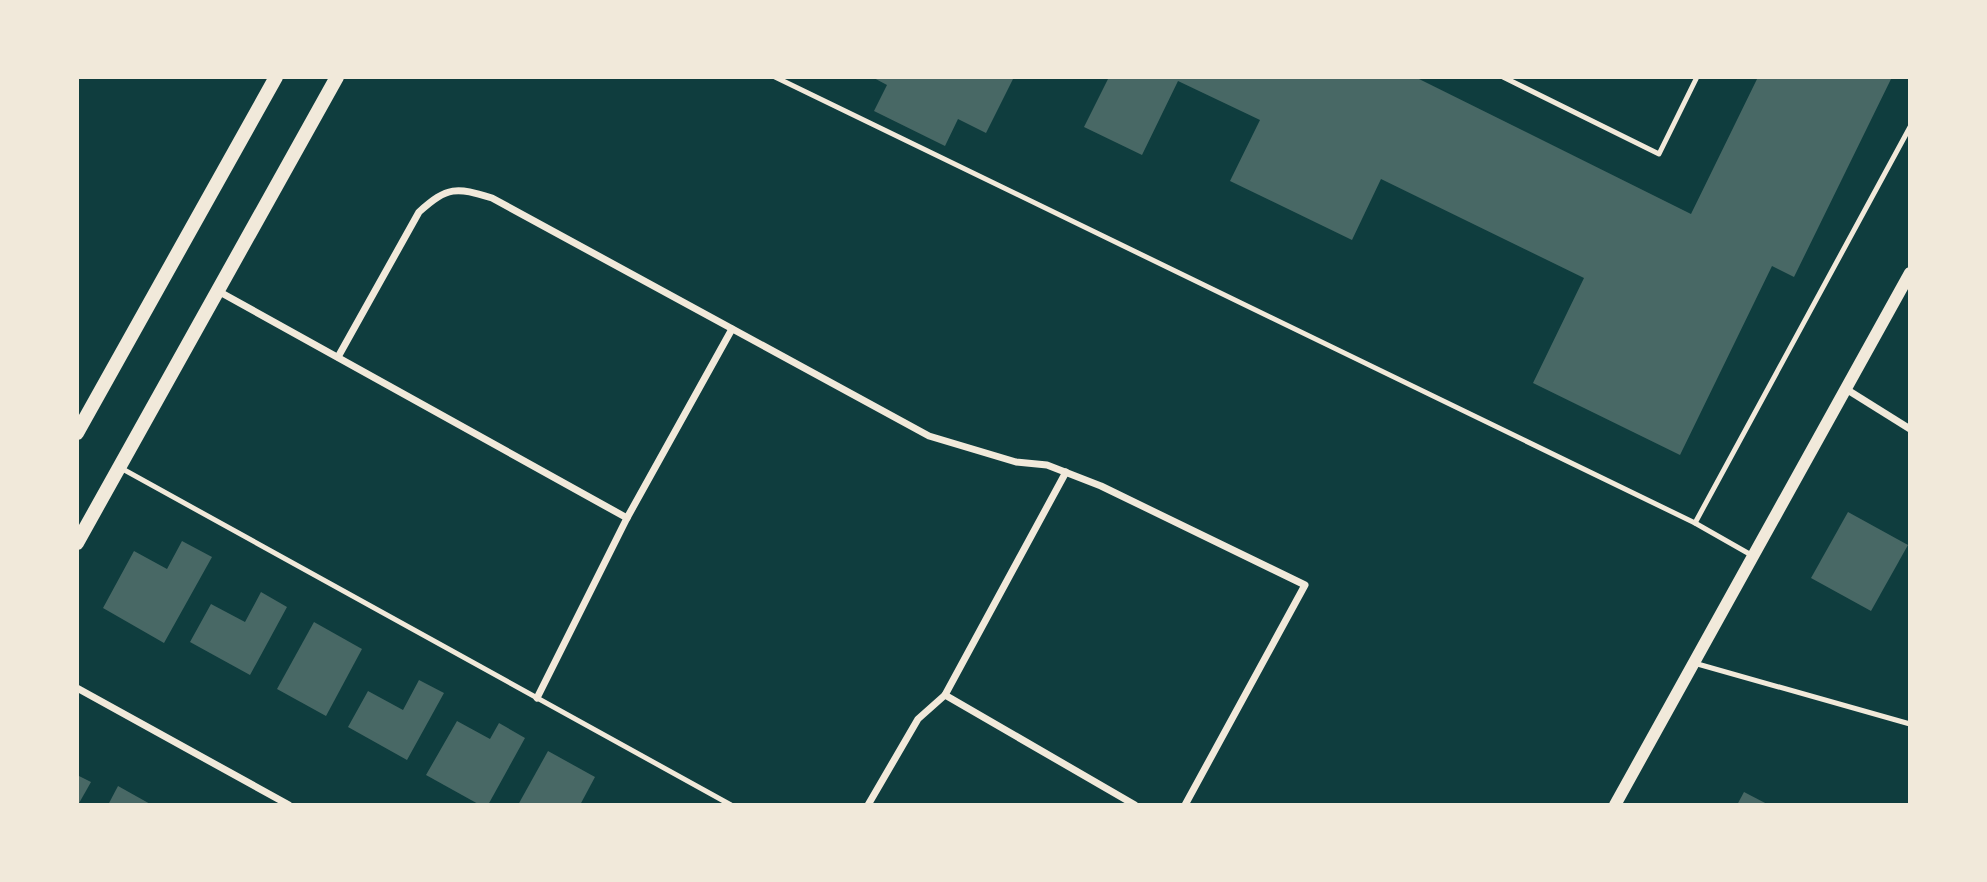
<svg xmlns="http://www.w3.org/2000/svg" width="1987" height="882" font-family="'Nunito Sans',sans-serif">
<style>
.building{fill:#486865}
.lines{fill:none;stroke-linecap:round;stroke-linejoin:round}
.service{stroke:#f1e9da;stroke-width:5}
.minor{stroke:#f1e9da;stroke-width:7}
.tertiary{stroke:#f1e9da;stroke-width:12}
.secondary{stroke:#f1e9da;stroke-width:14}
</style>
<rect width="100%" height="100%" fill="#0f3d3e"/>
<g class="building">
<path d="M872,77H1014L986,133L958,119L945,146L874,111L887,85Z"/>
<path d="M1109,77H1415L1691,214L1758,77H1892L1794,277L1772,266L1680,455L1533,383L1584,278L1381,179L1352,240L1230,181L1260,120L1178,81L1142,155L1084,127Z"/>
<path d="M1848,512L1908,545L1871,611L1811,578Z"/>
<path d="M182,541L212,557L164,643L103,608L134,551L167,569Z"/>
<path d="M261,592L287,607L250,675L190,642L211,604L245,622Z"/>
<path d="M314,622L362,649L326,716L277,689Z"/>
<path d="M419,680L444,693L407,760L348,727L368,691L403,710Z"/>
<path d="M457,721L490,739L499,723L525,738L488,805H480L426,775Z"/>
<path d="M548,751L595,777L580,805H518Z"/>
<path d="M77,775L91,782L78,805H77Z"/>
<path d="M118,786L152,805H108Z"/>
<path d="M1744,792L1769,805H1737Z"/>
</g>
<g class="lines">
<g class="service">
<path d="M775,77L1695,523L1910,127"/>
<path d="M1503,77L1659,154L1697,77"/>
<path d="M119,467L731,805"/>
<path d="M1695,523L1753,556"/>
<path d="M1694,663L1910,724"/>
</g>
<g class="minor">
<path d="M218,291L627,518"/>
<path d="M338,357L419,212C448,186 456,187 492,198L929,436L1016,462L1047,465L1101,486L1305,585L1185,805"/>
<path d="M1846,389L1910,429"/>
<path d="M77,688L289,805"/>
<path d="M945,695L1135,805"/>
<path d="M537,698L627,518L732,329"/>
<path d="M868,805L918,719L945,695L1066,472"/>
</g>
<path class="tertiary" d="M1615,805L1910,273"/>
<g class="secondary">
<path d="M77,433L276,77"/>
<path d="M77,543L337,77"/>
</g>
</g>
<rect width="1987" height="882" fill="none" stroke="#f1e9da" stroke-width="158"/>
</svg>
